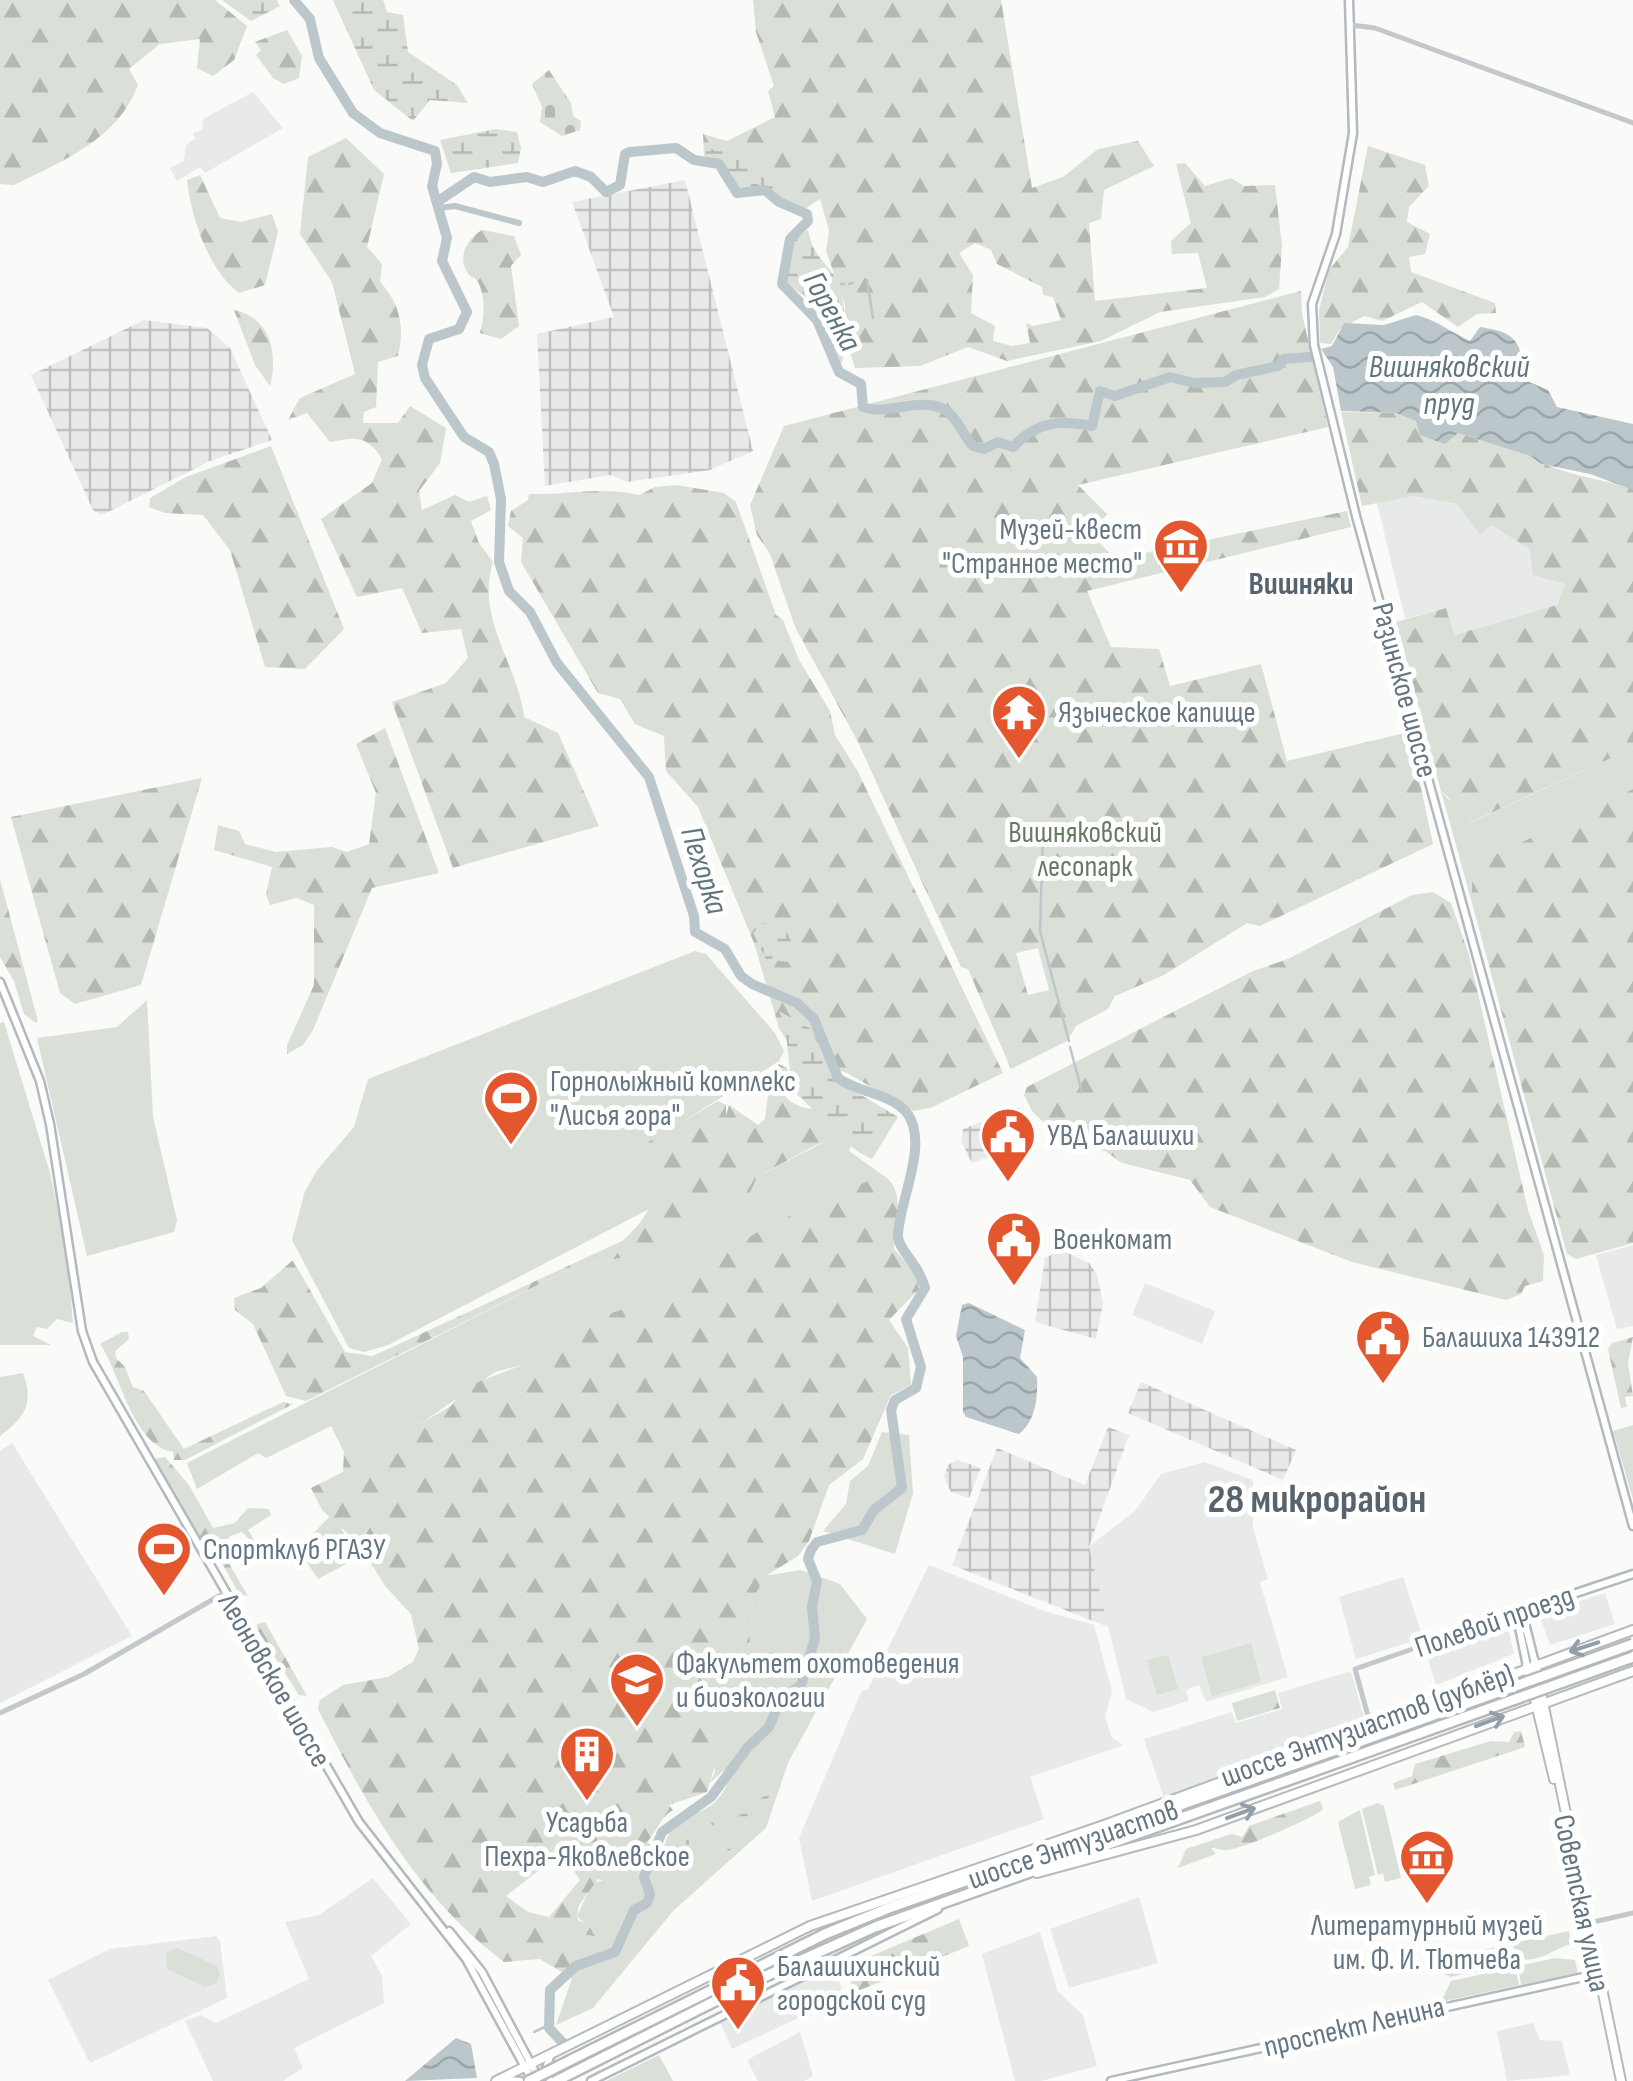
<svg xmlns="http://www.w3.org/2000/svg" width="1633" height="2081" font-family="'Sofia Sans Condensed',sans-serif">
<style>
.built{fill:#e8e9e9}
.industrial{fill:url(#industrial-grid)}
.green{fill:#dadfd7}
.forest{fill:url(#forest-firs);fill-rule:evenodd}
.wetland{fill:url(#wetland-marsh)}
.cemetery{fill:url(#cemetery-stones)}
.water{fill:url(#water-waves)}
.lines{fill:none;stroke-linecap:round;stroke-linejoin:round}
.stream{stroke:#bbc7cb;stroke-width:2.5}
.canal{stroke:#bbc7cb;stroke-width:6}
.river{stroke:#bbc7cb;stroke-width:10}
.secondary-casing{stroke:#b3babf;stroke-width:11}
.primary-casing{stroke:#b5babe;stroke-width:12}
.trunk-casing{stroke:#b4b9bd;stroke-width:14}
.tertiary{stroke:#c3c8cc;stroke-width:5}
.secondary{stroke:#fff;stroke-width:6}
.primary{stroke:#fff;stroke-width:8}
.trunk{stroke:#fff;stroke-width:9}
.trunk-bridge-casing{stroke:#b4b9bd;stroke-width:14;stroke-linecap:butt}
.trunk-bridge{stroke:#fff;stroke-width:9}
.oneway{stroke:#939fa8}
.labels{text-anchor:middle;stroke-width:10;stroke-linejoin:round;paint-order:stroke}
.poi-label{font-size:30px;fill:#657683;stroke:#fff;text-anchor:start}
.street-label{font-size:30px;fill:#657683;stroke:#fff}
.park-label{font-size:30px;fill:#687a64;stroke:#fff}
.water-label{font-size:32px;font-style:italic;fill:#60757c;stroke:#fff}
.neighbourhood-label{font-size:32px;font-weight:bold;fill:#57646e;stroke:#fff}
.district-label{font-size:40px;font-weight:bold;fill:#57646e;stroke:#fff}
</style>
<defs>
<pattern id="industrial-grid" width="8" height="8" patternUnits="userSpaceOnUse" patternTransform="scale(2.5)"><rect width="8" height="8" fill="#e8e9e9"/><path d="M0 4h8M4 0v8" fill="none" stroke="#c0c1c2"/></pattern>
<pattern id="forest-firs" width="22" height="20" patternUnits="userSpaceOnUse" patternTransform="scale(2.5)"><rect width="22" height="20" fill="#dadfd7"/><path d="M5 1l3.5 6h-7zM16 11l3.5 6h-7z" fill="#b4b9b4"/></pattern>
<pattern id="wetland-marsh" width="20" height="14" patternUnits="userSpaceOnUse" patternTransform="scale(2.5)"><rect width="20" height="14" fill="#dadfd7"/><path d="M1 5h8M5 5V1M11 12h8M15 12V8" fill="none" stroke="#b4b9b4"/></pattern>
<pattern id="cemetery-stones" width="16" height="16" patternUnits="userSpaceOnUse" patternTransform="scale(2.5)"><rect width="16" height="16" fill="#dadfd7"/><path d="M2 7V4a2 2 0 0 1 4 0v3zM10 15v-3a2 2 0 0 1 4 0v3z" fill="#b4b9b4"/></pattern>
<pattern id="water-waves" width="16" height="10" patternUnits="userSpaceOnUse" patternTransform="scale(2.5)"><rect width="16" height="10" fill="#bbc7cb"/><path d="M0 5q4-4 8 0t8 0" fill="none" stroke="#9ca6aa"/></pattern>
</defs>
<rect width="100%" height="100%" fill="#fafaf8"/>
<g class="built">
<path d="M253,92L283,128L205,173L200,167L177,181L170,168L184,161L186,145L195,139L193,133L202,130L203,119Z"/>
<path d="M1414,496L1457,504L1480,534L1491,525L1531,549L1565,584L1557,605L1453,635L1445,608L1405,619L1377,503Z"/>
<path d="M1633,1245V1326L1617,1329L1596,1255Z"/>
<path d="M1145,1283L1215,1311L1202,1344L1132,1315Z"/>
<path d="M12,1443L132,1636L0,1703V1451Z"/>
<path d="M1205,1462L1253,1480V1527L1268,1579L1260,1582L1288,1677L1206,1702L1199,1685L1186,1690L1189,1701L1153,1712L1126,1699L1088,1547L1135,1511L1161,1474Z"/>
<path d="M929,1565L1044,1611L1094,1625L1112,1691L1105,1717L1112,1738L1124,1745L1030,1777L1044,1819L812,1901L799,1838L861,1692L868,1689Z"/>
<path d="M1403,1577L1423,1638L1356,1659L1339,1597Z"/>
<path d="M1605,1593L1615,1624L1550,1645L1539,1614Z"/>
<path d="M1507,1623L1514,1654L1436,1685L1425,1650Z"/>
<path d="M1351,1671L1365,1721L1164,1798L1144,1739L1232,1712L1236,1723L1282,1709L1278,1693Z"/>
<path d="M373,1878L411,1924L371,1956L382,1976L384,2003L294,2048L303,2068L283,2081H213L185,2021L201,2015L216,2023L309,1979L285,1922L319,1915Z"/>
<path d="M1139,1897L1158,1963L1069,1988L1050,1929Z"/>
<path d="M1040,1932L1058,1992L1083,2015L1097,2066L1041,2081H1015L982,1954Z"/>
<path d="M216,1936L220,1941L227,1998L90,2063L48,1980L110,1949Z"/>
<path d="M833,1967L845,1996L732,2049L720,2022Z"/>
<path d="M1533,2023L1540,2040L1562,2041L1570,2075L1507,2081L1497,2031Z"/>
<path d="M800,2032L813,2076L804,2081H758L747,2060Z"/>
</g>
<g class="industrial">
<path d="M685,180L753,451L710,470L627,482L611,475L545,486L537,334L614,317L572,202Z"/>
<path d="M144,320L207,328L230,348L272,440L210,461L102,515L93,510L31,375Z"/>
<path d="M1019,1107L1031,1138L1028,1143L972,1163L961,1141L963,1129Z"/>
<path d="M1062,1250L1089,1263L1097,1275L1103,1303L1096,1339L1035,1322L1045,1258Z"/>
<path d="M1141,1382L1296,1450L1283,1480L1128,1413Z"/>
<path d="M1108,1427L1129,1435L1089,1547L1108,1627L952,1565L997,1448L1085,1485Z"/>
<path d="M957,1460L981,1468L969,1498L951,1492L944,1477L948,1465Z"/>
</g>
<g class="green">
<path d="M1633,748V789L1478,863L1472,872V903L1441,791L1470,823Z"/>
<path d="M695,951L706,954L775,1033L784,1051L779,1061L679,1124L680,1193L388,1345L364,1352L349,1348L292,1240L305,1191L318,1169L354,1127L368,1079Z"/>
<path d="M147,1000L153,1117L177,1220L174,1232L87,1256L37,1038L117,1027Z"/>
<path d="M4,1022L50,1173L67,1252L73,1323L57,1319L47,1329L37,1327L33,1336L51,1345H0V1023Z"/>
<path d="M826,1141L838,1151H849L887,1178L870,1180L770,1225L624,1309L591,1319L522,1365L495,1372L420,1424L412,1423L365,1451L344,1452L331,1426L266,1458L258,1453L197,1489L187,1463L572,1268L620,1258L661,1240L694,1215L750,1193L757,1177Z"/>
<path d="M23,1373C34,1404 25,1417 0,1436V1377Z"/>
<path d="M1633,1425V1499L1613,1431Z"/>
<path d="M882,1432L909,1435L913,1493L895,1554L823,1531L846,1504L850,1481L868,1466Z"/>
<path d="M333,1513L357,1558L318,1579L298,1549Z"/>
<path d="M801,1570L840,1584L867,1619L788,1763L766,1828L673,1911L593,2008L556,2025L572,1978L575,1933L599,1937L577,1916L592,1884L628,1871L620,1863C624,1853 637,1845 647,1842L662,1853C664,1847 667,1836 671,1831C691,1805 717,1821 732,1771L725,1769L710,1783L715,1772L713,1722L730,1695L733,1671L749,1649L753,1600L764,1576Z"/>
<path d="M1251,1643L1261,1682L1212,1696L1201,1657Z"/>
<path d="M1168,1655L1178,1689L1157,1695L1147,1660Z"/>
<path d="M1378,1803L1384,1806L1401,1878L1385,1882L1383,1873L1378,1875L1362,1809Z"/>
<path d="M1360,1810L1375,1875L1369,1877L1371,1885L1355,1889L1338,1822Z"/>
<path d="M1569,1931L1571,1944C1553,1949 1536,1966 1515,1957L1513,1943Z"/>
<path d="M1510,1944L1513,1958L1509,1964L1450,1977L1434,1968L1432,1961Z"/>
<path d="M177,1948L217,1966L220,1973L216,1984L205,1987L167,1969L166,1953Z"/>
<path d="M1555,1958L1575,1960L1578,1973L1521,1985L1519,1971L1523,1965Z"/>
<path d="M1510,1968L1516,1972L1519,1985L1441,2002L1451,1981Z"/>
<path d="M659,2055L673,2081H606Z"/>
</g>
<g class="forest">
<path d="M0,0H215L247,26L234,60L213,76L197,68L200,39L160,44L129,69L138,85C118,139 63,161 14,185L0,184Z"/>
<path d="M753,0H1001L1032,188L1063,177L1098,149L1138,141L1154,166L1104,190L1101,219L1089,223L1095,301L1207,288L1198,253L1172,254L1171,241L1191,223L1176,164L1185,163L1205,186L1231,178L1244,186L1275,185L1282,246L1279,289L1265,297L1160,312L1101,341L1007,361L968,347L920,366L855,368L846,339L845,305L826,251L829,230L820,199L806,208L776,203L771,186L736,187L731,171L704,156L703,134L727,141L775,117L768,91L774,86L756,32ZM975,243L991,250L997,264L1042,287L1043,295L1053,297L1061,320L1033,326L1026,323L1030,343L1012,346L993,341L995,326L971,313L973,275L959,253Z"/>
<path d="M287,30L302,56L299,78L284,84L273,78L256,55L261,50L255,42Z"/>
<path d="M346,138L384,174L367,247L382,264L380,282C400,303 405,328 398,356L378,362L376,407L364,412L363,423H398L410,406L446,428L440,463L419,491L422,510L455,495L469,502L487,496L491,510L471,521L479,543L493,562C475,619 518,664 524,717L558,733L599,826L453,868L392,702L446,683L468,658L461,629L422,633L402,588L357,597L321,519L372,483L382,459C367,435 356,437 330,442L307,413L288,420L300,398L355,374L332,282L300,234L308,157Z"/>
<path d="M1368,146L1425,165L1429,186L1409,207L1407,222L1430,234L1425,254L1409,257L1411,272L1495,303L1496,313L1477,314L1458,327L1422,302L1382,321L1364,316L1340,329L1331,344L1320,343L1319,310L1329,270L1348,247Z"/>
<path d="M200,175L220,218L241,222L272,214L278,232L265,285L239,293C208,270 191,217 187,180Z"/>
<path d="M482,230L514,236L521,255L511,266L519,326L501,339L480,333C484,317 486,300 479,284C473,273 474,282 467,272C457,256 468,238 482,230Z"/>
<path d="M1301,291L1302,314L1328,427L1078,485L1107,514L1089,533L1116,559L1347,511L1351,527L1087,591L1111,647L1159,649L1170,686L1261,664L1287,761L1409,732L1433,844L1260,926L1247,923L1164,975L1115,996L1108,1009L1076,1026L1067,1041L1011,1069L968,969L961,967L857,740L795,627L770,554L757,535L750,505L784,426ZM1038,948L1049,990L1028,995L1016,953Z"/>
<path d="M234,310C272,318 278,355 270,386L255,365Z"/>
<path d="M1341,412L1396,413L1530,456C1553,473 1603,479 1633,489V748L1469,823L1452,816L1450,799L1441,791L1396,622L1446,608L1454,635L1557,605L1565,584L1533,575L1530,549L1491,525L1480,535L1457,504L1414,496L1362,506Z"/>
<path d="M271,446L344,629L305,669L265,667L230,550L203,515L165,513L149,507L150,498L186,477Z"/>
<path d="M676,485L724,493L736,502L776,615L783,620L799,660L830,711L835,735L857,770L1003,1073L930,1108L913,1111L847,1073L795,1054L779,1028L754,943L698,807L666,771L664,736L635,724L620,699L598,693L521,562L523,538L508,526L511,511L528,500L529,494C570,495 598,486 639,495L655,487Z"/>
<path d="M385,728L439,873L372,888L313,1030L303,1045L287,1054V1045L314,985V905L297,898L270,905L266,895L272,867L214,850L218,825L239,831L245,844L276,852L332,847L347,852L369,844L376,793L356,744Z"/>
<path d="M202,778L141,985L75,1004L60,993L11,817Z"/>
<path d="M1633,789V1243L1576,1259L1567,1254L1472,903V871L1478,863Z"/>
<path d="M0,879L38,1021L36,1023L24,1014L14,981L0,957Z"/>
<path d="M1433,892L1451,903L1469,955L1528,1210L1544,1255L1543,1281L1525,1286L1521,1294L1506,1300L1352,1262L1210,1207L1190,1180L1122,1163L1105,1151L1066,1144L1032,1111L1024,1095L1027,1087L1253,971L1288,959L1412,895Z"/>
<path d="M779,1064L787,1068L789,1077L782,1091C795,1116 831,1109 856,1109L857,1129L849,1151H838L826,1141L816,1145L757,1177L750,1193L694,1215L662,1240L620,1258L572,1268L306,1401L286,1396L253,1324L235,1310L234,1298L261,1288L293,1260L345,1352L372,1356L386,1350L622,1241C652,1216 670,1179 643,1145L718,1101L726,1105V1116L729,1105L758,1125L765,1119L768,1094L759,1089Z"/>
<path d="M887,1178C906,1196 894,1225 894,1249L916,1274L919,1289L889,1320L908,1348L911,1385L891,1395L863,1459L829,1485L809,1541L798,1556L764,1577L753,1600L749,1650L733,1671L730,1695L713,1722L717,1759L707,1792L669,1805L673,1810C660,1817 657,1832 647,1842C638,1850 627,1852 620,1863L628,1875L607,1882L598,1879L579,1905L577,1916L579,1921L594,1924L600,1937L575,1933L578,1961L571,1967L572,1978L540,1959L504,1962C416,1895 367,1806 318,1709L320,1700L343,1685L388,1677L413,1662L419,1649L411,1614L385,1586L359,1544L322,1510L311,1488L343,1472L344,1452L365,1450L412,1423L420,1424L451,1406L465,1387L522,1365L591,1319L624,1309L770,1225L870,1180ZM557,1856L566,1859L580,1880L549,1917L528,1912L506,1896Z"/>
<path d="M122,1332H128L129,1339L115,1351L116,1358L125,1367L133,1387L144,1391L184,1449L283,1402L293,1404L185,1460H174L173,1452C132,1445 121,1374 100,1344Z"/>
<path d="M1633,1337L1628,1363L1633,1396L1625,1397L1627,1407L1621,1408L1608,1349L1612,1343Z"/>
<path d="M165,1457L189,1485L213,1528L235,1523L248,1508L269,1509L271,1515L248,1530L260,1550L242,1532L230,1536L220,1548L248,1596L240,1595L208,1539H197L152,1459Z"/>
<path d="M265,1622L307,1696L299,1695L257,1629V1624Z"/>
<path d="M1275,1690L1280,1708L1237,1721L1232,1703Z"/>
<path d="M1521,1731L1525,1747L1395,1790L1393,1783L1412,1776L1415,1764L1491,1741L1509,1742L1514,1732Z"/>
<path d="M1320,1801L1323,1809C1315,1818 1239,1850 1227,1850C1221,1851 1216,1848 1211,1848L1216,1854L1178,1868L1186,1849L1231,1834L1242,1837L1249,1826Z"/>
<path d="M959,1919L969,1946L855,1992L845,1967Z"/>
</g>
<g class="wetland">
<path d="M222,0H277L280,6L251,21Z"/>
<path d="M333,0H383L387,12L403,15L408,52L457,85L468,103L430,100L413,121L374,90Z"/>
<path d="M496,129L517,132L521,148L518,163L451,173L440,140Z"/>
<path d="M706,148L765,161L773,180L786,188L778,193L757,184H739L737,177L706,156Z"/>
<path d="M808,230C812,249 818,256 830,270C848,290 847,338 842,363L834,359L809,299L785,283L792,241Z"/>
<path d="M762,923L785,929L803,964L766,959L753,933Z"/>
<path d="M779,1011L811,1029L834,1079L898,1117L872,1159C836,1142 822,1115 792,1090L785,1025Z"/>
<path d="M777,1786L737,1839L698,1817L714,1808L732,1821Z"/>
<path d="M687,1823L715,1841L735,1847L718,1857L671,1838L674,1829Z"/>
</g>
<path class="cemetery" d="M549,70L571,103L573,116L581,121L580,130L562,136L540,122L542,107L532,84Z"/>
<g class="water">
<path d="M1416,315C1437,320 1450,332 1470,341L1480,327C1503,331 1517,333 1522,358L1514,362L1513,375L1548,390L1557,407L1633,424V490L1590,474L1542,464L1530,456L1458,433L1445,444L1420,435L1416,421L1396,413L1341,411L1333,367L1321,349L1332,346L1344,323L1384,325Z"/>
<path d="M969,1303L1025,1330L1020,1358L1037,1377C1038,1396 1036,1421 1019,1434L966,1417L963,1412V1357L956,1336L962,1305Z"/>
<path d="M456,2038L471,2044L477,2078L405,2081Z"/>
</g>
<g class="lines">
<g class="stream">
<path d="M867,280L873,318"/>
<path d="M841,284H844"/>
<path d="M849,284L853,283"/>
<path d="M1043,828L1040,931L1069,1041"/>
<path d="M1070,1047L1082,1092"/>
<path d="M534,2032L549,2025"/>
</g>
<path class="canal" d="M439,208L455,206L519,223"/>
<g class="river">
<path d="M294,0L310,19L319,58L353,113L380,133L435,151L437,164L432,186L447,238L442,261L467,312L459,329L429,339L422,365L425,378L464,437L489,452L494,464L501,499L499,562L509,591L530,612L557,663L649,777L694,916L695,932L725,949L741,976L752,984L797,1003L814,1019L838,1078C858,1093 891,1093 907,1113C930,1143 898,1204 898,1236C898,1250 919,1264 925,1288L906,1319L921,1367L916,1388L895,1400L891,1410L902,1488L874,1510L862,1530L817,1542L811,1550L808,1559L817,1581L812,1607L815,1638L801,1685L780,1701L769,1727L748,1747L711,1797L662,1832L644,1877L650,1894L647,1903L634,1910L615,1952L576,1966L550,1990L549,2028L563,2043"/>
<path d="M437,202L474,177L490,182L527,177L543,182L575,171L591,177L606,192L620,185L625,154L630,152L676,148L694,160L719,164L737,193L765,190L779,202L807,214L808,221L790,239L782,284L817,320L839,372L861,384L863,407C887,417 927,393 949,413C959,421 963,436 973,446L984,449L998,442L1013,447C1037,421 1059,420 1092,426L1100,391L1115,396L1170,377L1194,383L1225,382L1236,375L1278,366L1284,359L1310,357"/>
</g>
<g class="secondary-casing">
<g id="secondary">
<path d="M1349,0L1353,133L1336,234L1312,304L1314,345L1356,516L1633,1526"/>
<path d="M0,982L40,1081L50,1124L82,1331L93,1362L359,1822L466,1959L532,2080"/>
<path d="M1522,1611L1535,1663"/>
<path d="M1527,1666L1516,1613L1633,1574"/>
<path d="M449,1931L482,1972L540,2081"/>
<path d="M501,2079L520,2081"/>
<path d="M550,2081L546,2068L551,2054"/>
<path d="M591,2081L938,1909"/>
<path d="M1111,2081L1597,1974"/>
</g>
</g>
<g class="primary-casing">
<g id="primary">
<path d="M1535,1663L1621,2081"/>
<path d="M1527,1666L1554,1779"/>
<path d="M1037,1873L1196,1830L1633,1671"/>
<path d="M496,2081L810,1926L1104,1825L1633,1630"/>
</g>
</g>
<g class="trunk-casing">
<g id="trunk">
<path d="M593,2049L825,1934L889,1908L1350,1745"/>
<path d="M556,2081L757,1980L875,1927L1353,1757"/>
</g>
</g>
<g class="tertiary">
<path d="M1351,25L1375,28L1633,123"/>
<path d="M0,1713L84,1674L224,1593"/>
<path d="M1370,1723L1355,1669L1516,1613"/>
<path d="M1589,1923L1633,1913"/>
</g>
<use href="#secondary" class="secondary"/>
<use href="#primary" class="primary"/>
<use href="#trunk" class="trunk"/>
<g class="trunk-bridge-casing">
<g id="trunk-bridge">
<path d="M1350,1745L1633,1644"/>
<path d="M1353,1757L1633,1657"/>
<path d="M529,2081L593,2049"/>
</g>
</g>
<use href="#trunk-bridge" class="trunk-bridge"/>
</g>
<defs><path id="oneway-shaft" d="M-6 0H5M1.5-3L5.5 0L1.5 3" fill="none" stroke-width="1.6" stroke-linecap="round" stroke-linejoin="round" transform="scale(2.5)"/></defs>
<g class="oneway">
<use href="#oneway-shaft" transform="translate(1584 1647) rotate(162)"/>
<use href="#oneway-shaft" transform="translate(1490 1721) rotate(-20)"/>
<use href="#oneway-shaft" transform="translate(1241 1813) rotate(-20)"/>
</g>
<defs>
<g id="museum-pin" transform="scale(2.875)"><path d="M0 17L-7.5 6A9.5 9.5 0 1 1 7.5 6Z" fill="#e4572e" stroke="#fff"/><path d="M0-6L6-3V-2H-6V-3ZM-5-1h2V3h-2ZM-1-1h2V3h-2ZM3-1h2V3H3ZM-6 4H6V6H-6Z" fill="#fff"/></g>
<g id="temple-pin" transform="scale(2.875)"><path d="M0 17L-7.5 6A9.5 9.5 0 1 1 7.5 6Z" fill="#e4572e" stroke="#fff"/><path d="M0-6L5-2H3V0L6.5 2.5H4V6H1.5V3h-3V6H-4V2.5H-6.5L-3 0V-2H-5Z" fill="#fff"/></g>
<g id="stadium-pin" transform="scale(2.875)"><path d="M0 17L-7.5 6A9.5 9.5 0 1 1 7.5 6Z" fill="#e4572e" stroke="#fff"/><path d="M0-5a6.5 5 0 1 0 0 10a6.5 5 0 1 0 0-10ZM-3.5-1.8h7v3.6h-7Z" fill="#fff"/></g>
<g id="civic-pin" transform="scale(2.875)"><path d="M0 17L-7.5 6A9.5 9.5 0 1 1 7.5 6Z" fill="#e4572e" stroke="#fff"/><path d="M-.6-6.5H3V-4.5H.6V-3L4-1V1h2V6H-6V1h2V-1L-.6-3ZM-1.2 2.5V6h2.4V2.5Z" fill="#fff"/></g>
<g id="university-pin" transform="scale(2.875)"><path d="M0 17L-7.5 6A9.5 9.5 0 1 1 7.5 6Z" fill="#e4572e" stroke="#fff"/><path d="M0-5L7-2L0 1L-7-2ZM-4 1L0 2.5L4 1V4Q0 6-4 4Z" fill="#fff"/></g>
<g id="building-pin" transform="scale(2.875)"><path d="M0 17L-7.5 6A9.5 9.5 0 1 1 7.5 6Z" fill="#e4572e" stroke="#fff"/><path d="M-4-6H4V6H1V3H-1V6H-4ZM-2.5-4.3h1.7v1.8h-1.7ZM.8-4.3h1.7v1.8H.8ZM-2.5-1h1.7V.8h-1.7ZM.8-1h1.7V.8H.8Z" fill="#fff"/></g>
</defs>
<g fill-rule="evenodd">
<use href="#museum-pin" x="1181" y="546"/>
<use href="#temple-pin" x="1019" y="712"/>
<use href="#stadium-pin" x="511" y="1098"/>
<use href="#civic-pin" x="1008" y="1135"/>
<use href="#civic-pin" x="1014" y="1239"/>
<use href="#civic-pin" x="1383" y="1337"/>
<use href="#stadium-pin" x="164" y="1549"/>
<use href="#university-pin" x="637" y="1680"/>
<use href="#building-pin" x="587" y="1754"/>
<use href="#museum-pin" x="1427" y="1857"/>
<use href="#civic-pin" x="738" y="1983"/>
</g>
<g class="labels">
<g class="poi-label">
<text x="1142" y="539" text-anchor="end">Музей-квест<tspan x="1142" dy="34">"Странное место"</tspan></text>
<text x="1058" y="722">Языческое капище</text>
<text x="550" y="1091">Горнолыжный комплекс<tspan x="550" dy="34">"Лисья гора"</tspan></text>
<text x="1047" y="1145">УВД Балашихи</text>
<text x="1053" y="1249">Военкомат</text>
<text x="1422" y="1347">Балашиха 143912</text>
<text x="203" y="1559">Спортклуб РГАЗУ</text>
<text x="676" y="1673">Факультет охотоведения<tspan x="676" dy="34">и биоэкологии</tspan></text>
<text x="587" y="1832" text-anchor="middle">Усадьба<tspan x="587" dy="34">Пехра-Яковлевское</tspan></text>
<text x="1427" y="1935" text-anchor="middle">Литературный музей<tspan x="1427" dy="34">им. Ф. И. Тютчева</tspan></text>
<text x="777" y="1976">Балашихинский<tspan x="777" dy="34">городской суд</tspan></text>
</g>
<g class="street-label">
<text transform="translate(1405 690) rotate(75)" y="10">Разинское шоссе</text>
<text transform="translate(1494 1621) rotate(-19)" y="10">Полевой проезд</text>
<text transform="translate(275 1680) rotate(60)" y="10">Леоновское шоссе</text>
<text transform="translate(1367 1725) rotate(-20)" y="10">шоссе Энтузиастов (дублёр)</text>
<text transform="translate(1073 1844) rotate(-19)" y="10">шоссе Энтузиастов</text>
<text transform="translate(1582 1903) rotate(78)" y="10">Советская улица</text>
<text transform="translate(1354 2026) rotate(-13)" y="10">проспект Ленина</text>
</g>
<g class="park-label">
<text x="1085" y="842">Вишняковский<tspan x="1085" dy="34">лесопарк</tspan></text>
</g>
<g class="water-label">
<text transform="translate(833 311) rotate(61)" y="11">Горенка</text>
<text x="1449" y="377">Вишняковский<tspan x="1449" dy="37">пруд</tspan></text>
<text transform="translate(705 870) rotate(72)" y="11">Пехорка</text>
</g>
<g class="neighbourhood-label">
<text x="1301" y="594">Вишняки</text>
</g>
<g class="district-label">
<text x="1317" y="1512">28 микрорайон</text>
</g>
</g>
</svg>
